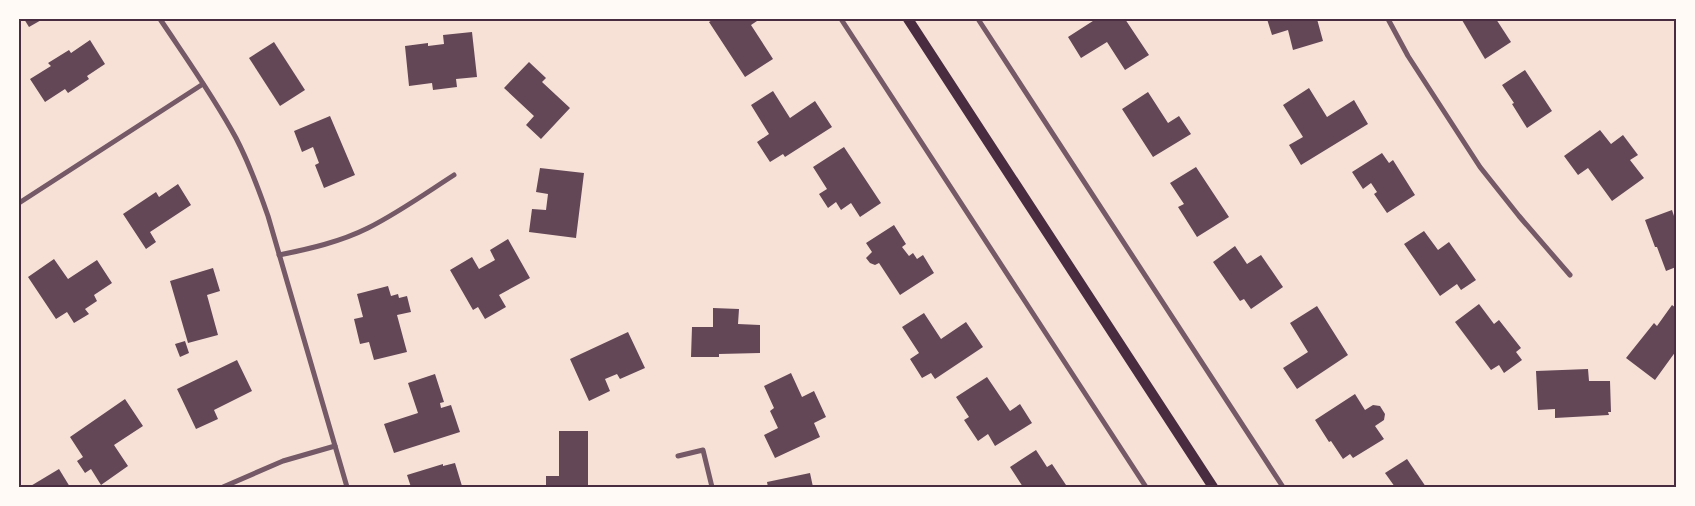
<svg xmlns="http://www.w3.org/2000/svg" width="1695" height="506" font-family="Poppins,sans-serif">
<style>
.building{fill:#644757}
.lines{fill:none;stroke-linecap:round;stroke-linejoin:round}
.minor{stroke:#755966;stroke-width:5}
.secondary{stroke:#4a2c40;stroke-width:10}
.neatline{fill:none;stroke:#4a2c40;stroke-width:2}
</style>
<rect width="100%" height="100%" fill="#f7e1d7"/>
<g class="building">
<path d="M24,19H43L29,27Z"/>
<path d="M714,19H760L751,25L773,59L745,77L709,22Z"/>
<path d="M1096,19H1125L1149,55L1125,70L1107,42L1081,58L1068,37Z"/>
<path d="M1267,19H1317L1323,41L1293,50L1288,30L1272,35Z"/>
<path d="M1465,19H1496L1511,42L1485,59L1462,20Z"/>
<path d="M472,32L477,77L456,79L457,87L433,90L432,83L409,86L405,46L428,43V46L444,44L443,35Z"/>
<path d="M90,40L105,64L87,76L89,79L68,93L65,89L45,102L30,79L51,66L48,63L69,50L71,53Z"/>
<path d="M274,42L305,90L280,106L249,58Z"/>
<path d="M529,62L546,78L542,82L570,108L541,139L526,125L534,116L504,88Z"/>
<path d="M1525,70L1552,111L1527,128L1512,104L1514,103L1502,85Z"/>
<path d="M1309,88L1327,117L1354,100L1368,124L1301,165L1289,145L1303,137L1283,105Z"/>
<path d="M773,91L790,118L815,101L832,127L785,157L783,154L770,162L757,142L769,134L751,105Z"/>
<path d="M1148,92L1168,123L1179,116L1191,134L1153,157L1122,109Z"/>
<path d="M330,116L355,175L324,188L315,165L319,163L313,147L302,152L294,131Z"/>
<path d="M1600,130L1611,144L1623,135L1638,155L1630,160L1644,178L1612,201L1588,168L1578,175L1564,156Z"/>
<path d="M844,147L881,203L860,217L851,203L841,210L836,202L828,208L819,194L827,189L813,167Z"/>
<path d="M1382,153L1389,163L1393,160L1415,195L1387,213L1374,194L1377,192L1371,183L1363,189L1352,172Z"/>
<path d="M1196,167L1229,217L1197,237L1178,207L1184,204L1170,183Z"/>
<path d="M540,168L584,173L576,238L529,232L532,209L546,210L548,194L536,192Z"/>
<path d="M178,184L191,205L150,232L156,242L146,249L123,214L156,192L159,197Z"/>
<path d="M1672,210L1676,222V267L1666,271L1657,247H1655L1645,220Z"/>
<path d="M894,225L906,244L902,247L909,256L913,253L917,259L923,255L934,273L900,295L879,263L875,265L870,263L866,258L872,252L866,243Z"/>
<path d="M1424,231L1438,250L1449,242L1476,280L1461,290L1457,284L1440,296L1404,244Z"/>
<path d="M508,239L530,278L499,295L506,307L485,319L478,307L473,310L450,270L472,257L479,269L495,260L490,250Z"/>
<path d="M1235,246L1247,264L1261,255L1283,287L1251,309L1244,299L1240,301L1213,262Z"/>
<path d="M54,259L68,279L97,260L112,283L94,295L97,301L85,309L89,314L74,323L67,312L56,319L28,277Z"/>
<path d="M213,268L220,291L207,295L218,335L188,343L170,281Z"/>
<path d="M388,286L391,296L398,294L399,298L407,296L411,312L397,315L407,352L374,360L369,342L360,344L354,319L363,317L357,294Z"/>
<path d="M1479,304L1494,324L1499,320L1521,348L1516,352L1522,360L1504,373L1499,365L1491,370L1455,322Z"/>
<path d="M1672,305L1676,308V351L1655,380L1626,358L1654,323L1657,326Z"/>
<path d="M1317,306L1348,355L1297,389L1283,368L1308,352L1290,323Z"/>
<path d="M713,308L739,309L738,324L760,325V353L719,354V357H691L692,327H713Z"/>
<path d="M924,313L941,339L966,322L983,347L935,379L931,373L922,378L910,359L919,353L902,327Z"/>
<path d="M628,332L645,368L620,379L617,374L605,379L610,391L589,401L570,359Z"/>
<path d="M185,341L189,353L180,357L175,344Z"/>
<path d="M237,360L252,391L214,410L218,419L196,429L177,389Z"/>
<path d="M1588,369L1589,381H1610L1611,412H1608L1609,415L1555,418V409L1538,410L1536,371Z"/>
<path d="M791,373L802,397L814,391L826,417L814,423L820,437L775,458L764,435L778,428L770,411L774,408L764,386Z"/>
<path d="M435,374L444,402L440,403L441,408L451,405L460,432L394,453L384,424L418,413L408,383Z"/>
<path d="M987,377L1010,411L1020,404L1032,423L995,446L988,434L978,441L964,420L969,417L956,397Z"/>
<path d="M1355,394L1365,410L1373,405L1380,406L1385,414L1384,420L1375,426L1384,439L1353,458L1350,454L1343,459L1331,441L1329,442L1315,420Z"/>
<path d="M125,399L143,426L114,445L128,466L101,485L91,469L85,473L77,461L83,457L70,437Z"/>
<path d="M559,431H588V487H546V476H559Z"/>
<path d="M1036,450L1047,467L1052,464L1066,485L1062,487H1023L1010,467Z"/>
<path d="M1407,459L1426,487H1395L1385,473Z"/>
<path d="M455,463L462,486L411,487L407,475L443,464V466Z"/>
<path d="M59,469L70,487H29Z"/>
<path d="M810,473L813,487H768L767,482Z"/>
</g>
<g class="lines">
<g class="minor">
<path d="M160,19C186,58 214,97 236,138C249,163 259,190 268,216L347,487"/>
<path d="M841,19L1146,487"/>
<path d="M978,19L1283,487"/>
<path d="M1388,19L1408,56L1480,167L1519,216L1570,275"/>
<path d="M19,203L203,84"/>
<path d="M279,255C309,249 340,242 368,228C398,213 426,193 454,175"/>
<path d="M678,456L703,450L712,487"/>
<path d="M223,487L283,461L335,446"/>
</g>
<path class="secondary" d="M908,19L1213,487"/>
</g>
<rect width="1695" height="506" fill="none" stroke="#fffaf5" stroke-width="40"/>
<rect x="20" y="20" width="1655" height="466" class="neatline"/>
</svg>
